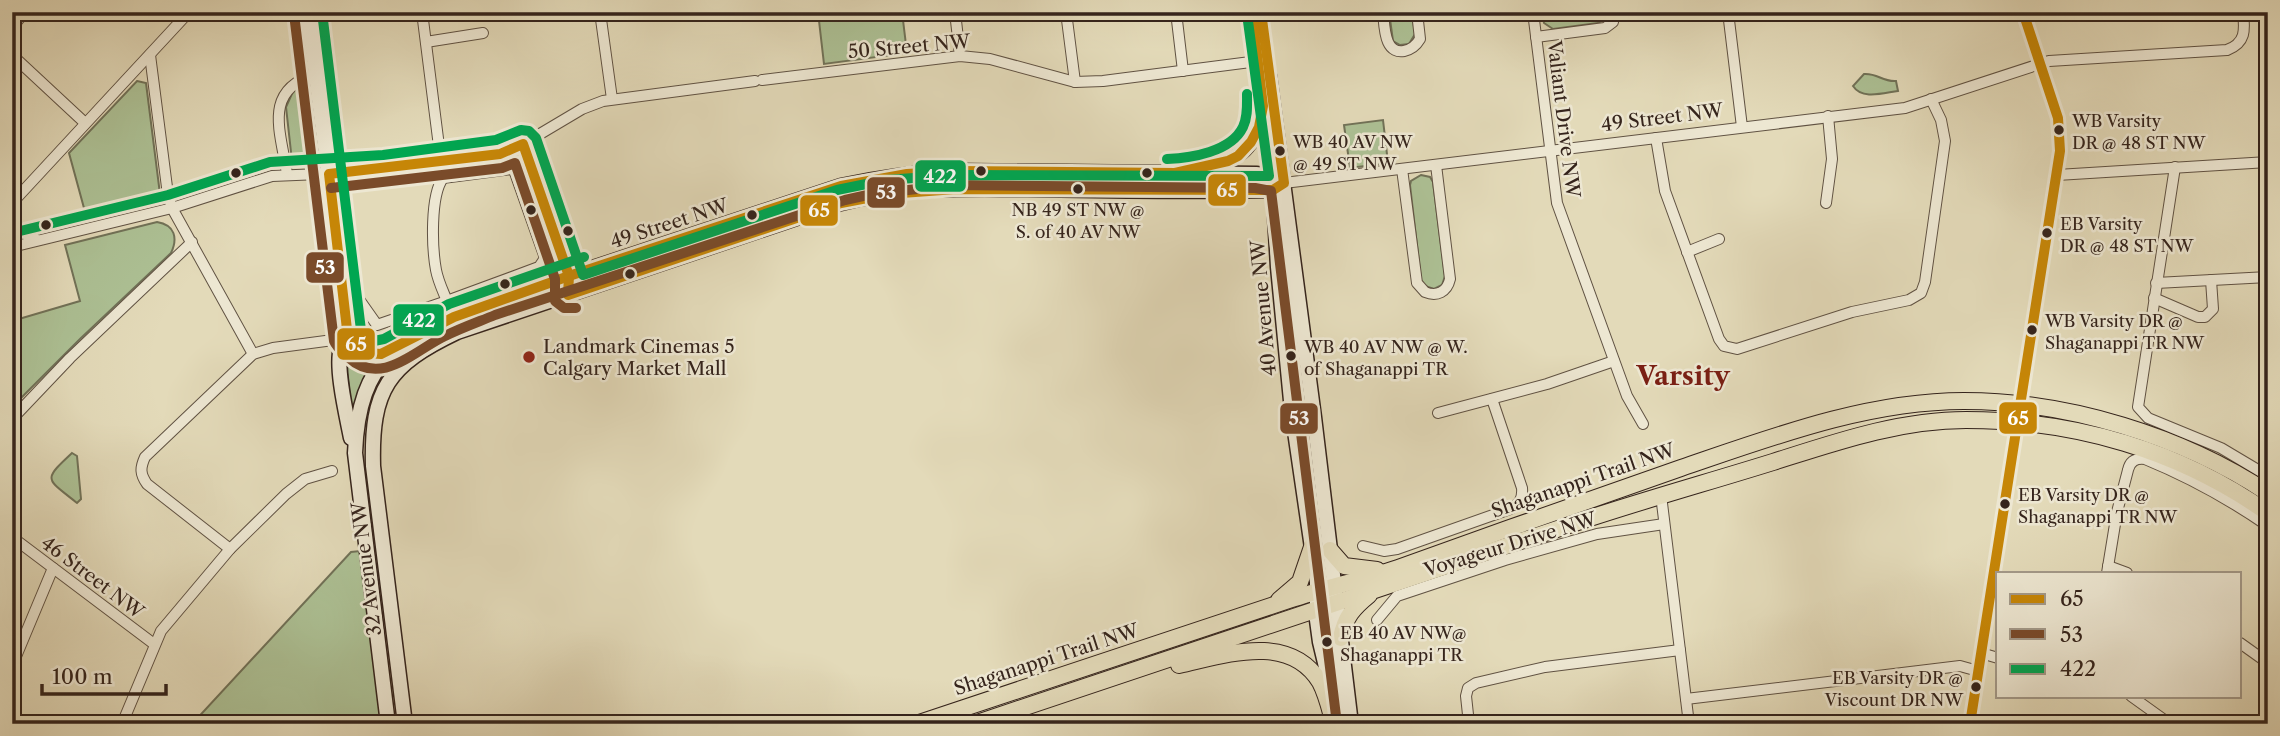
<svg xmlns="http://www.w3.org/2000/svg" width="2280" height="736" font-family="'Libre Caslon Text',serif">
<style>
.green{fill:#adc195;stroke:#717258;stroke-width:2}
.lines{fill:none;stroke-linecap:round;stroke-linejoin:round}
.street-casing{stroke:#605243;stroke-width:12}
.secondary-casing{stroke:#35241c;stroke-width:17}
.primary-casing{stroke:#35241c;stroke-width:18}
.street{stroke:#ede7d2;stroke-width:10}
.secondary{stroke:#ede7d2;stroke-width:14}
.primary{stroke:#e3dab9;stroke-width:16}
.bus-1-casing{stroke:#ede7d2;stroke-width:16}
.bus-2-casing{stroke:#ede7d2;stroke-width:16}
.bus-3-casing{stroke:#ede7d2;stroke-width:16}
.bus-1{stroke:#c68607;stroke-width:10}
.bus-2{stroke:#7a4b2a;stroke-width:10}
.bus-3{stroke:#00a651;stroke-width:10}
.bus-dot{fill:#35241c;stroke:#ede7d2;stroke-width:2.5}
.poi-dot{fill:#8f2418;stroke:#ede7d2;stroke-width:2.5}
.labels{text-anchor:middle;stroke-width:5;stroke-linejoin:round;paint-order:stroke}
.bus-label{font-size:17px;fill:#35241c;stroke:#ede7d2;text-anchor:start}
.street-label{font-size:19px;fill:#35241c;stroke:#ede7d2}
.poi-label{font-size:19px;fill:#35241c;stroke:#ede7d2;text-anchor:start}
.district-label{font-size:26px;font-weight:bold;fill:#7a1f14;stroke:#ede7d2}
.line-badge{stroke:#ede7d2;stroke-width:2.5}
.badge-label{font-size:19px;text-anchor:middle;font-weight:bold;fill:#fff}
</style>
<rect width="100%" height="100%" fill="#e3dab9"/>
<filter id="stains"><feTurbulence type="fractalNoise" baseFrequency=".00286" numOctaves="4"/><feColorMatrix values="0 0 0 0 .2 0 0 0 0 .09 0 0 0 0 .02 0 0 0 .5 -.17"/></filter>
<radialGradient id="worn" r=".72"><stop offset=".6" stop-color="#630" stop-opacity="0"/><stop offset="1" stop-color="#630" stop-opacity=".3"/></radialGradient>
<g class="green">
<path d="M818,12H902L907,53L824,64Z"/>
<path d="M1389,12H1412L1415,34L1409,44L1400,45L1393,41Z"/>
<path d="M1542,12H1607L1603,20L1598,23L1553,29L1544,23Z"/>
<path d="M1864,74C1878,73 1882,82 1896,81L1898,91C1883,93 1862,100 1853,86Z"/>
<path d="M137,81L146,83L160,194L153,204L87,219L69,153Z"/>
<path d="M299,86L309,93L317,154L311,163L305,164L292,161L286,107L295,87Z"/>
<path d="M1383,120L1388,163L1350,168L1344,125Z"/>
<path d="M1421,175L1430,177L1433,182L1445,276L1442,285L1434,289L1425,286L1421,280L1410,185L1411,181Z"/>
<path d="M157,222C175,225 178,238 171,253L80,339L12,407V321L80,301L65,245Z"/>
<path d="M348,346L377,359L352,415L347,372Z"/>
<path d="M72,453L77,456L81,499L77,503C46,478 42,481 72,453Z"/>
<path d="M360,551L382,724H192L351,552Z"/>
</g>
<g class="lines">
<g class="street-casing">
<g id="street">
<path d="M600,12L612,99"/>
<path d="M955,12L960,56"/>
<path d="M1066,12L1075,82"/>
<path d="M1176,12L1183,71"/>
<path d="M1383,12C1384,21 1384,33 1388,42C1395,58 1413,51 1420,39L1417,12"/>
<path d="M1533,12L1557,203L1627,396L1643,424"/>
<path d="M1728,12L1742,127"/>
<path d="M12,27L25,12"/>
<path d="M1536,37L1605,28L1613,22L1614,12"/>
<path d="M426,42L483,33"/>
<path d="M12,55L84,122"/>
<path d="M150,55L168,195L172,208L253,354"/>
<path d="M762,80L960,56L990,59L1075,82L1103,81L1266,60"/>
<path d="M1656,138L1665,191L1719,339L1724,346L1737,349L1852,312L1909,300L1921,293L1925,282L1945,141L1941,120L1931,99"/>
<path d="M523,144L569,277L578,292"/>
<path d="M2175,167L2138,407L2148,418L2221,448L2268,476"/>
<path d="M1402,169L1417,283L1425,292C1437,297 1447,292 1450,279L1436,165"/>
<path d="M287,174C281,132 262,91 315,74"/>
<path d="M2057,175L2268,162"/>
<path d="M443,178L511,169L514,170L545,258L539,267L447,301"/>
<path d="M1284,183L1905,108L2049,61L2227,50C2246,43 2245,30 2243,12"/>
<path d="M12,203L189,12"/>
<path d="M1826,203L1832,159L1828,116"/>
<path d="M12,217L21,232L37,240"/>
<path d="M12,247L172,208L272,176L344,173L500,154L513,150L582,109L603,101L755,81"/>
<path d="M1687,252L1719,239"/>
<path d="M2156,283L2268,277"/>
<path d="M344,298H358L377,325L447,301C443,291 438,281 436,270C432,248 430,196 443,178L422,12"/>
<path d="M2154,298L2198,317H2205L2213,309L2211,280"/>
<path d="M1438,413L1547,384L1614,361"/>
<path d="M12,419L70,358L192,242"/>
<path d="M1661,495L1689,724"/>
<path d="M12,537L154,644"/>
<path d="M1363,546L1384,551L1397,549L1510,509C1519,505 1523,499 1522,488L1492,399"/>
<path d="M230,549L147,484C140,474 140,468 145,457L253,354L273,348L348,338"/>
<path d="M2108,566L2127,573"/>
<path d="M2107,573L2117,512L2128,470C2130,461 2136,458 2145,459C2189,477 2229,499 2268,526"/>
<path d="M1377,620L1397,596L1505,560L1597,534L1664,524"/>
<path d="M2240,643L2268,663"/>
<path d="M1981,653L1998,658"/>
<path d="M12,666L53,568"/>
<path d="M2131,696L2170,724"/>
<path d="M1686,699L1960,666L1978,671"/>
<path d="M122,724L161,631L230,549L286,494L305,479L332,471"/>
<path d="M1469,724L1466,696L1468,688L1476,683L1545,667L1680,650"/>
<path d="M1970,724L2060,151L2058,118L2023,12"/>
</g>
</g>
<g class="secondary-casing">
<g id="secondary">
<path d="M308,12L344,298L348,338C347,339 342,346 341,348C335,367 347,417 351,438"/>
<path d="M1252,12L1272,167L1278,267L1292,411L1317,582V620L1320,642L1335,705"/>
<path d="M1269,76L1314,417L1351,724"/>
<path d="M1204,167C1240,160 1255,147 1262,111"/>
<path d="M348,338C369,349 361,358 390,353"/>
<path d="M388,724L355,453C359,350 406,337 490,302L841,186C879,178 915,173 953,171L1256,174L1273,176L1284,183"/>
<path d="M405,724L373,466C371,389 388,365 457,332L841,203C906,186 961,189 1027,189C1109,190 1191,192 1273,190L1284,183"/>
</g>
</g>
<g class="primary-casing">
<g id="primary">
<path d="M1330,550L1344,566L1377,570"/>
<path d="M1279,600L1300,582L1313,544"/>
<path d="M1341,638C1345,617 1353,608 1369,595"/>
<path d="M1179,665C1225,655 1289,632 1320,682C1327,695 1330,710 1334,724"/>
<path d="M916,724C1041,683 1165,641 1289,600C1325,588 1362,580 1398,568C1492,534 1587,501 1681,468C1772,437 1867,401 1964,401C2068,401 2182,436 2268,493"/>
<path d="M974,724C1180,657 1385,587 1590,518C1651,498 1712,481 1773,462C1836,442 1899,420 1966,420C2075,420 2179,450 2268,513"/>
</g>
</g>
<use href="#street" class="street"/>
<use href="#secondary" class="secondary"/>
<use href="#primary" class="primary"/>
<g class="bus-1-casing">
<g id="bus-1">
<path d="M523,144L569,276L454,317L381,354L367,353L348,338L329,174L500,154Z"/>
<path d="M569,276L568,295L841,203L888,194L956,189L1273,190L1284,183L1261,12"/>
<path d="M569,276L841,186L907,174L953,171L1175,173L1228,161L1238,156L1251,142L1259,127L1263,106L1252,12"/>
<path d="M1970,724L2060,151L2058,118L2023,12"/>
</g>
</g>
<g class="bus-2-casing">
<g id="bus-2">
<path d="M294,14L334,341C337,348 343,352 348,357C381,388 415,350 445,336C461,328 478,322 495,315L845,200L872,194L953,185L1255,188L1271,191L1337,724"/>
<path d="M331,188L502,168L515,163L555,279V301L564,308H576"/>
</g>
</g>
<g class="bus-3-casing">
<g id="bus-3">
<path d="M322,12L361,330L374,341L384,339L449,304L584,257"/>
<path d="M1167,159C1191,158 1231,152 1243,127C1248,117 1247,105 1247,94"/>
<path d="M12,233L168,195L270,162L383,155L496,140L521,130L529,131L536,138L583,275L837,190L886,180L956,175L1269,176L1247,14"/>
</g>
</g>
<use href="#bus-1" class="bus-1"/>
<use href="#bus-2" class="bus-2"/>
<use href="#bus-3" class="bus-3"/>
</g>
<g class="bus-dot">
<circle cx="2059" cy="130" r="6"/>
<circle cx="1280" cy="151" r="6"/>
<circle cx="981" cy="171" r="6"/>
<circle cx="236" cy="173" r="6"/>
<circle cx="1147" cy="173" r="6"/>
<circle cx="1078" cy="189" r="6"/>
<circle cx="531" cy="210" r="6"/>
<circle cx="752" cy="215" r="6"/>
<circle cx="46" cy="225" r="6"/>
<circle cx="568" cy="231" r="6"/>
<circle cx="2047" cy="233" r="6"/>
<circle cx="630" cy="274" r="6"/>
<circle cx="505" cy="284" r="6"/>
<circle cx="2032" cy="330" r="6"/>
<circle cx="1291" cy="356" r="6"/>
<circle cx="2005" cy="504" r="6"/>
<circle cx="1327" cy="642" r="6"/>
<circle cx="1976" cy="687" r="6"/>
</g>
<circle class="poi-dot" cx="529" cy="357" r="7"/>
<g class="labels">
<g class="bus-label">
<text x="2072" y="127">WB Varsity<tspan x="2072" dy="22">DR @ 48 ST NW</tspan></text>
<text x="1293" y="148">WB 40 AV NW<tspan x="1293" dy="22">@ 49 ST NW</tspan></text>
<text x="1078" y="216" text-anchor="middle">NB 49 ST NW @<tspan x="1078" dy="22">S. of 40 AV NW</tspan></text>
<text x="2060" y="230">EB Varsity<tspan x="2060" dy="22">DR @ 48 ST NW</tspan></text>
<text x="2045" y="327">WB Varsity DR @<tspan x="2045" dy="22">Shaganappi TR NW</tspan></text>
<text x="1304" y="353">WB 40 AV NW @ W.<tspan x="1304" dy="22">of Shaganappi TR</tspan></text>
<text x="2018" y="501">EB Varsity DR @<tspan x="2018" dy="22">Shaganappi TR NW</tspan></text>
<text x="1340" y="639">EB 40 AV NW@<tspan x="1340" dy="22">Shaganappi TR</tspan></text>
<text x="1963" y="684" text-anchor="end">EB Varsity DR @<tspan x="1963" dy="22">Viscount DR NW</tspan></text>
</g>
<g class="street-label">
<text transform="translate(909 46) rotate(-5)" y="7">50 Street NW</text>
<text transform="translate(1662 117) rotate(-7)" y="7">49 Street NW</text>
<text transform="translate(1564 119) rotate(83)" y="7">Valiant Drive NW</text>
<text transform="translate(669 223) rotate(-18)" y="7">49 Street NW</text>
<text transform="translate(1263 308) rotate(-95)" y="7">40 Avenue NW</text>
<text transform="translate(1583 480) rotate(-19)" y="7">Shaganappi Trail NW</text>
<text transform="translate(1510 544) rotate(-17)" y="7">Voyageur Drive NW</text>
<text transform="translate(366 569) rotate(-97)" y="7">32 Avenue NW</text>
<text transform="translate(93 577) rotate(37)" y="7">46 Street NW</text>
<text transform="translate(1046 659) rotate(-18)" y="7">Shaganappi Trail NW</text>
</g>
<g class="poi-label">
<text x="543" y="353">Landmark Cinemas 5<tspan x="543" dy="22">Calgary Market Mall</tspan></text>
</g>
<g class="district-label">
<text x="1683" y="385">Varsity</text>
</g>
</g>
<g class="line-badge">
<rect x="914" y="159" width="53" height="34" rx="7" fill="#00a651"/>
<rect x="1207" y="173" width="40" height="34" rx="7" fill="#c68607"/>
<rect x="866" y="176" width="40" height="33" rx="7" fill="#7a4b2a"/>
<rect x="799" y="194" width="40" height="33" rx="7" fill="#c68607"/>
<rect x="305" y="251" width="40" height="33" rx="7" fill="#7a4b2a"/>
<rect x="392" y="303" width="53" height="34" rx="7" fill="#00a651"/>
<rect x="336" y="327" width="40" height="34" rx="7" fill="#c68607"/>
<rect x="1998" y="401" width="40" height="34" rx="7" fill="#c68607"/>
<rect x="1279" y="402" width="40" height="33" rx="7" fill="#7a4b2a"/>
</g>
<g class="badge-label">
<text x="940" y="183">422</text>
<text x="1227" y="197">65</text>
<text x="886" y="199">53</text>
<text x="819" y="217">65</text>
<text x="325" y="274">53</text>
<text x="419" y="327">422</text>
<text x="356" y="351">65</text>
<text x="2018" y="425">65</text>
<text x="1299" y="425">53</text>
</g>
<rect width="2280" height="736" fill="none" stroke="#e3dab9" stroke-width="42"/>
<rect x="14" y="14" width="2252" height="708" fill="none" stroke="#35241c" stroke-width="3.5"/>
<rect x="21" y="21" width="2238" height="694" fill="none" stroke="#35241c" stroke-width="2"/>
<rect x="1996" y="572" width="245" height="126" fill="#ede7d2" stroke="#a39989" stroke-width="2"/>
<rect x="2010" y="594" width="35" height="10" fill="#c68607" stroke="#a39989" stroke-width="2"/>
<text x="2060" y="606" font-size="21" fill="#35241c">65</text>
<rect x="2010" y="629" width="35" height="10" fill="#7a4b2a" stroke="#a39989" stroke-width="2"/>
<text x="2060" y="642" font-size="21" fill="#35241c">53</text>
<rect x="2010" y="664" width="35" height="10" fill="#00a651" stroke="#a39989" stroke-width="2"/>
<text x="2060" y="676" font-size="21" fill="#35241c">422</text>
<path d="M42 684v10h124v-10" fill="none" stroke="#35241c" stroke-width="3.5"/>
<text x="52" y="684" font-size="21" fill="#35241c" stroke="#ede7d2" stroke-width="5" paint-order="stroke">100 m</text>
<rect width="100%" height="100%" filter="url(#stains)"/>
<rect width="100%" height="100%" fill="url(#worn)"/>
</svg>
